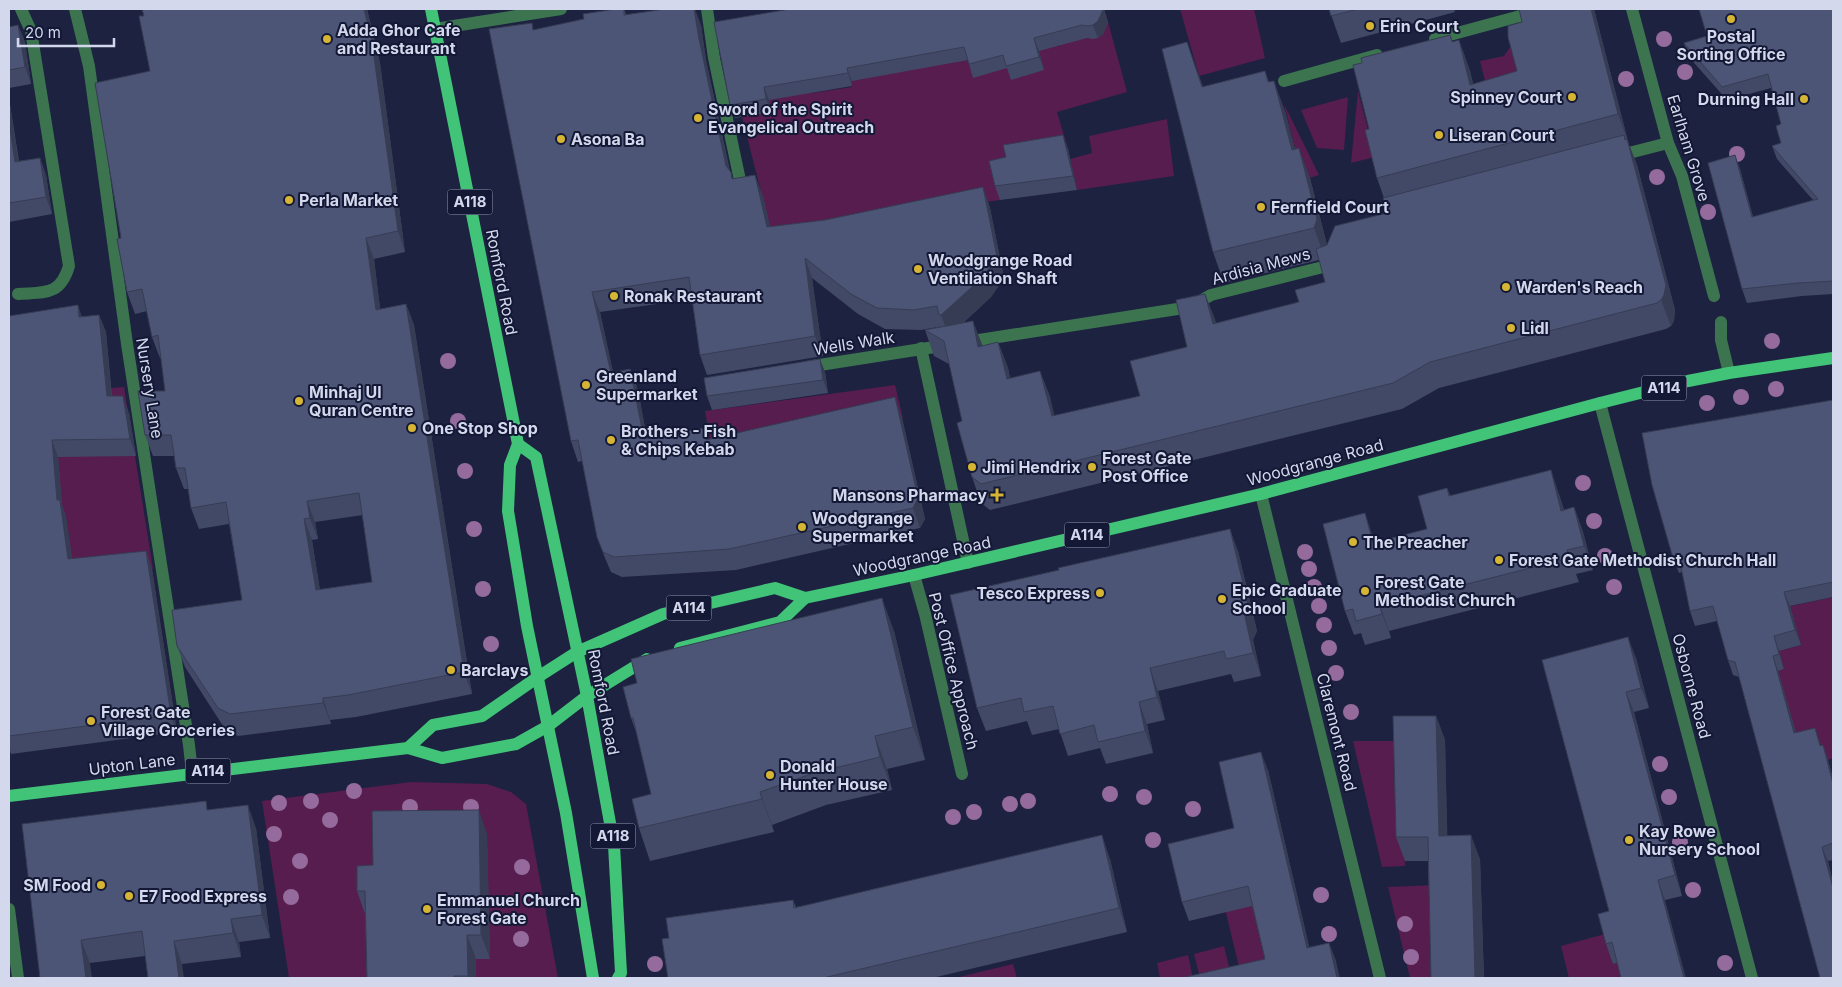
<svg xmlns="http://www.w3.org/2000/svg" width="1842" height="987" font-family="Inter,sans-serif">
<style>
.green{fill:#561d4e}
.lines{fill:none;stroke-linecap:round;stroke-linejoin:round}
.minor{stroke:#3c7450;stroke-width:12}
.major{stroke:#41c478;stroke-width:12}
.tree{fill:#946b9c}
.wall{fill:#424966;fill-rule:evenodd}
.shaded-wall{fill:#363c53}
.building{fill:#4d5577;stroke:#363c53;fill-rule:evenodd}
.poi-dot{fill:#d6b534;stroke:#131835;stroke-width:2}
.labels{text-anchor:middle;stroke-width:4;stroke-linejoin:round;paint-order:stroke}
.shield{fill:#131835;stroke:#999eb6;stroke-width:1}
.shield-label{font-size:15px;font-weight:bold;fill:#d3d8ed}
.poi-label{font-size:16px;font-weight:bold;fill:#d3d8ed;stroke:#131835;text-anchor:start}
.street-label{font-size:16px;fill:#d3d8ed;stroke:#131835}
</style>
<rect width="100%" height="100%" fill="#1c2240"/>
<g class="green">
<path d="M1180,9H1254L1265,58L1199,76Z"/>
<path d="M1106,14L1127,92L1057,112L1068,149L1011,170L1000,200L771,231L742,117L771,112L768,95L811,87L812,93L852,87V80L1029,17L1058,46C1066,43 1078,38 1087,38C1094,38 1096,39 1103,34L1100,16Z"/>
<path d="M1513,43L1524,86L1491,105L1480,61L1504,56Z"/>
<path d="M1358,91L1375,157L1351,163Z"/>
<path d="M1348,97L1344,150L1317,148L1301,110Z"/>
<path d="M1284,104L1319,175L1303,180Z"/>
<path d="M1167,119L1174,176L1077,190L1070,159L1092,153L1089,136Z"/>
<path d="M895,385L903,418L714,461L705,411Z"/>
<path d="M124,387L153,569L109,573L53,624L69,537L66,517L21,471L111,388Z"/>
<path d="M1833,597V758L1825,761L1799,748L1776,671L1784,669L1779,651L1801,645L1793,617L1764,612Z"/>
<path d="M1353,741H1402L1405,866L1382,867Z"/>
<path d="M411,782L487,784L511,792L526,804L558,978H289L262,801Z"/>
<path d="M1239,839L1270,969L1240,971L1210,847Z"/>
<path d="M1437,885L1440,978H1410L1388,887Z"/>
<path d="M1605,934L1613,964L1620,962L1625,978H1569L1561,946Z"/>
<path d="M1224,946L1231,975L1200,978L1194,954Z"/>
<path d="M1188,955L1193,978H1160L1157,963Z"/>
<path d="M1013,964L1017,978H955Z"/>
</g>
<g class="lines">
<g class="minor">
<path d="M75,9L89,66L127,344L189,745L192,773"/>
<path d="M707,9L714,58L741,185"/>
<path d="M1632,9L1668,143L1682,176L1714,296"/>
<path d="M435,29L561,9"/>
<path d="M1435,39L1546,9"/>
<path d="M1284,81L1377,55"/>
<path d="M1617,156L1668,143"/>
<path d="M18,294C45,292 60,296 69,266L31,31L21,9"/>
<path d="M1721,322V340L1729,373"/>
<path d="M921,348L968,563"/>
<path d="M807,367L1190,307L1211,295L1331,265L1333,259"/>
<path d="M1600,403L1752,978"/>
<path d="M1261,494L1380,978"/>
<path d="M914,575L925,614L962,774"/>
<path d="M9,909L18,978"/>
</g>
<g class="major">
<path d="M431,9L518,444L510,465L508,511L527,626L566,813L593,978"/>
<path d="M518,444L536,457L587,696L614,845L621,973L618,978"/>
<path d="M680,648L780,622L805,598"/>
<path d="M408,748L433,725L482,716L538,677L577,652L663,614L775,588L805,598L914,575L1261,494L1600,403L1688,381L1729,373L1833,358"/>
<path d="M9,796L408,748L442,758L516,744L548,726L587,696L647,659"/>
</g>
</g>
<g class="tree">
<circle cx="1664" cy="39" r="8"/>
<circle cx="1685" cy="72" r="8"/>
<circle cx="1626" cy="79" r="8"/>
<circle cx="1737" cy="154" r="8"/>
<circle cx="1657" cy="177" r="8"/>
<circle cx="1708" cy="212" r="8"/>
<circle cx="1772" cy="341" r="8"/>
<circle cx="448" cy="361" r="8"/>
<circle cx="1776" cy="389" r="8"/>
<circle cx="1741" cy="397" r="8"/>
<circle cx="1707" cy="403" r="8"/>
<circle cx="458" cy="421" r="8"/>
<circle cx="465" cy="471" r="8"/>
<circle cx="1583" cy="483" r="8"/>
<circle cx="1594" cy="521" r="8"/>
<circle cx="474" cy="529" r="8"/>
<circle cx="1305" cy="552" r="8"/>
<circle cx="1605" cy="556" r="8"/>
<circle cx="1309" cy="569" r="8"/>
<circle cx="1314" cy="587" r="8"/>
<circle cx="1614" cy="587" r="8"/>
<circle cx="483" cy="589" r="8"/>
<circle cx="1319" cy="606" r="8"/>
<circle cx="1324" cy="625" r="8"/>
<circle cx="491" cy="644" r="8"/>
<circle cx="1329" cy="648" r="8"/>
<circle cx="1336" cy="673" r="8"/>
<circle cx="1351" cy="712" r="8"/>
<circle cx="1660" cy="764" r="8"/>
<circle cx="354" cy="791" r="8"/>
<circle cx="1110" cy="794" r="8"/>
<circle cx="1144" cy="797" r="8"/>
<circle cx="1669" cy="797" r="8"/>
<circle cx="311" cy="801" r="8"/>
<circle cx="1028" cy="801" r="8"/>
<circle cx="279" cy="803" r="8"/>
<circle cx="1010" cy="804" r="8"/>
<circle cx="410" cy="807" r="8"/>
<circle cx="471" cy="807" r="8"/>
<circle cx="1193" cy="809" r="8"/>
<circle cx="974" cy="812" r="8"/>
<circle cx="953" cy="817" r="8"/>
<circle cx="330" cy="820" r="8"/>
<circle cx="274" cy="834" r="8"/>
<circle cx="1153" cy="840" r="8"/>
<circle cx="1680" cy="842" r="8"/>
<circle cx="300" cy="861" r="8"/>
<circle cx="522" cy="867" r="8"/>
<circle cx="1693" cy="890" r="8"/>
<circle cx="1321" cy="895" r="8"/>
<circle cx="291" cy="897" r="8"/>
<circle cx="1405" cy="924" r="8"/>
<circle cx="1329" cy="934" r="8"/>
<circle cx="521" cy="939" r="8"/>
<circle cx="1411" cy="957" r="8"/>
<circle cx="1725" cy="963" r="8"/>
<circle cx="655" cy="964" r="8"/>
</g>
<g class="wall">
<path d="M142,9H367L380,63L405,252L374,259L380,309L406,304L414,325L472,694L356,717L330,720L331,724L238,736L225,729L185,667L177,646L242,600L229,524L199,529L191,508L188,489H184L176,468L174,456H153L145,435L165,391L161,358H160L152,337L147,311L135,314L127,292L121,238L150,71L144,16ZM363,515L372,582L320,590L312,540L318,539L315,522Z"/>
<path d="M624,9L626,14L701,25L706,60L730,171L733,179L763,196L770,227L825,220L983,187L990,208L1004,278L991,297L962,324L982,346L998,342L1008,368L1010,379L1040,371L1050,397L1054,416L1140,396L1187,347L1205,294L1216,323L1299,302L1325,282L1319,260L1224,283L1213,252L1198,73L1203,87L1265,71L1269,82L1285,111L1295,149L1310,178L1327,245L1387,213L1384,198L1377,178L1369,129L1362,63L1450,35L1453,42L1459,40L1470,71L1473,84L1517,71L1594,9L1629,145L1637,165L1675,310L1674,321L1671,326L1666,329L1439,388L1402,409L990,510L981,503L972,477L962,421L949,364L934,356L925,330L943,326L921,330L885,329L858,314L812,278L823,356L707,375L700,355L692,299L600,312L613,373L630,369L638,390L647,439L704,428L709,440L902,418L925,519L920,528L736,570L622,577L611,572L605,558L597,537L582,461L578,462L571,441L535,30L584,19Z"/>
<path d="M790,9H1104L1108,23L1103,34L1098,38L1093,39L1087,38L1039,51L1044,70L1011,80L1007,68L973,78L968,60L852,81V86L769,100L771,112L735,118L730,105Z"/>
<path d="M1329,9H1454L1455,12L1341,43Z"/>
<path d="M1833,9V294L1802,296L1747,303L1742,289L1735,155L1740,169L1753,217L1813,200L1777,159L1772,146L1781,143V124L1771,88L1727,100L1688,56L1684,43L1707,36Z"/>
<path d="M18,25L25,42L31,84L9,88V27Z"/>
<path d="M9,98L19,161L40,158L46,175L52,214L9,222Z"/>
<path d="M1068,149L1077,190L1000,200L995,186Z"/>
<path d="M99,315L106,332L112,396L129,413L136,456L58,457L62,505L66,517L72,559L146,551L152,569L177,732L11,754L9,747V316L82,317Z"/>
<path d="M825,372L828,393L712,410L707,396Z"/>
<path d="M1833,400V597L1790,606L1801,645L1779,651L1784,669L1778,671L1796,733L1821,746L1823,745L1828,760L1833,779V860L1828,861L1833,883V978L1739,677L1733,675L1728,660L1717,621L1695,626L1690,611L1682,572L1679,573L1673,558Z"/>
<path d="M1447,488L1450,495L1559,494L1564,510L1574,507L1583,532L1593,570L1576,574L1579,582L1389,631L1391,638L1365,645L1361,633L1354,635L1345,611L1373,537L1375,542L1427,529Z"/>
<path d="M1238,551L1257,631L1253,640L1261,676L1234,682L1231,674L1158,691L1165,720L1147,724L1153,753L1106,764L1100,748L1068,756L1059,729L1032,735L1027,721L986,731L977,708Z"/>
<path d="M894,631L925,760L887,769L892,790L826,805L772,825L774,832L650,861L639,828L651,794L636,732L631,718Z"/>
<path d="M1636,658L1649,708L1634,712L1682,896L1665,900L1617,963L1613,964L1606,944L1609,911L1542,660Z"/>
<path d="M1436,716L1445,740L1447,836L1480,859L1484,978H1431L1428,861H1405L1396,837Z"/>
<path d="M1268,770L1309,947L1329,943L1336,961L1265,959L1252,906L1189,921L1182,902L1234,828Z"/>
<path d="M209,810L256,828L270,938L239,942L241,957L182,964L145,956L90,963L40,978Z"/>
<path d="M487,834L490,959H476V978H367L365,914L357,891L373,865Z"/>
<path d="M1110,859L1127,932L932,978H668L669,938L793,900L796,907Z"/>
</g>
<g class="shaded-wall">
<path d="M364,9H367L380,63L405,252L398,231Z"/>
<path d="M694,9H695L701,25L706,60L733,187L726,166L699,39Z"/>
<path d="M1103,9H1104L1108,23L1103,34L1098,38L1093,25Z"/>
<path d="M1591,9H1594L1629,145L1618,114Z"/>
<path d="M18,25L25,42L31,84L25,67Z"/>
<path d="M1034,38L1039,51L1044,70L1039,57Z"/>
<path d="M1459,40L1470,71L1481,115L1470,85Z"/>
<path d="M1187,42L1198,73L1213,118L1202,87Z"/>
<path d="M847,68L852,81V86L848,73Z"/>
<path d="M1274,81L1285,111L1303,180L1292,150Z"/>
<path d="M764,87L769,100L771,112L766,99Z"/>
<path d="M9,98L21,179L15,162L9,122Z"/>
<path d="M1063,135L1068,149L1077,190L1073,176Z"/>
<path d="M1624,135L1631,154L1627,139L1637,165L1675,310L1674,321L1671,326L1661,300Z"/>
<path d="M1299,148L1310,178L1328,249L1325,258L1314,228Z"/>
<path d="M1735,155L1740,169L1757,231L1752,217Z"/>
<path d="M40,158L46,175L52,214L46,197Z"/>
<path d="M755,175L763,196L775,247L767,227Z"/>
<path d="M983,187L990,208L1004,278L991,297L949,336L941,315Z"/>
<path d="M366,238L374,259L383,332L376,310Z"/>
<path d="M805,258L812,278L823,356L815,336Z"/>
<path d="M592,292L600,312L618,394L611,373Z"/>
<path d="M1205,294L1215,319L1222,349L1213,324Z"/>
<path d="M406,304L414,325L472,694L464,672Z"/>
<path d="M78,305L84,323L79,317Z"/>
<path d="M99,315L106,332L113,413L107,396Z"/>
<path d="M973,321L983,347H978Z"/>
<path d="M998,342L1008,368L1017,405L1007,379Z"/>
<path d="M820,359L825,372L828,393L823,380Z"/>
<path d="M630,369L638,390L651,460L644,439Z"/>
<path d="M1040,371L1050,397L1061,442L1052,416Z"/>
<path d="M123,396L129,413L136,456L130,439Z"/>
<path d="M895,397L902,418L925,519L920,528L913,508Z"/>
<path d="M704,428L712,448L706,440Z"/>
<path d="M52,440L58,457L62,505L66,517L75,577L68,559L57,500Z"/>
<path d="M1551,470L1559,494L1570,535L1561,511Z"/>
<path d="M307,501L315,522L318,539L310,518Z"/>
<path d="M1574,507L1583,532L1593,570L1584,546Z"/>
<path d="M1365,513L1373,537L1381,567L1373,543Z"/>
<path d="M304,519L312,540L323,612L316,590Z"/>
<path d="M1230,529L1238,551L1257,631L1253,640L1261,676L1253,653L1245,617Z"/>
<path d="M146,551L152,569L177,732L171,715Z"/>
<path d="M1784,592L1790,606L1801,645L1795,630Z"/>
<path d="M882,598L894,631L925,760L913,727Z"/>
<path d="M1380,606L1389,631L1391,638L1382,614Z"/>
<path d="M1774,636L1779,651L1784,669L1779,654Z"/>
<path d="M1628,637L1636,658L1649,708L1641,688Z"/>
<path d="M1773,656L1778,671L1800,748L1794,733Z"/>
<path d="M1150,668L1158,691L1165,720L1157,697Z"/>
<path d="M1626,692L1634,712L1682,896L1675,875Z"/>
<path d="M323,698L330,720L331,724L323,703Z"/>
<path d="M1139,702L1147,724L1153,753L1145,731Z"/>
<path d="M1436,716L1445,740L1448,860L1439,836Z"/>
<path d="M1815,728L1820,742L1825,761L1820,746Z"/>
<path d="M875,736L887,769L892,790L880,757Z"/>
<path d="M1823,745L1828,760L1833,779V784Z"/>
<path d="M1261,752L1268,770L1314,967L1307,948Z"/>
<path d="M760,792L772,825L774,832L762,799Z"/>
<path d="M248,805L256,828L270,938L262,915Z"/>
<path d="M479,810L487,834L490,959L481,935Z"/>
<path d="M1102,835L1110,859L1127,932L1119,908Z"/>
<path d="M1471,835L1480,859L1484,978H1475Z"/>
<path d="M1822,847L1828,861L1833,883V888Z"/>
<path d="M1658,880L1665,900L1686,978H1684Z"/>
<path d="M231,919L239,942L241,957L233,933Z"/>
<path d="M467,935L476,959V978H469L468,976Z"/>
<path d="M81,940L90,963L92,978H86Z"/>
<path d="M174,941L182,964L184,978H179Z"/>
<path d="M1329,943L1336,961L1340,978H1337Z"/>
</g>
<g class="building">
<path d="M142,9H364L372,42L398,231L366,238L376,310L406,304L464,672L348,695L323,698V703L230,714L218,708L177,646L172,610L242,600L226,502L191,508L185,468H176L171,435H145L138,391H165L158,335L152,337L142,289L127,292L117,239L121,238L95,83L150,71L139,16H144ZM359,493L372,582L316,590L304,519L310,518L307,501Z"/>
<path d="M616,9H624V15L665,9H694L699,39L726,166L731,172L732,179L755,175L767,227L825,220L983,187L997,257L983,277L941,315H939L937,306L914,310L877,308L851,294L805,258L815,336L700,355L689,277L592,292L611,373L630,369L644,439L704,428L706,440L895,397L918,498L913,508L729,549L614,557L603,552L597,537L578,440L571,441L489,29L532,23L533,30L584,19L583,14Z"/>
<path d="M790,9H1103V10L1098,21L1093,25L1088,26L1082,25L1034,38L1039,57L1006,66L1003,55L969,64L964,47L847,68L848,73L764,87L766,99L730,105L714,22Z"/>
<path d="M1329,9H1358L1331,16Z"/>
<path d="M1519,9H1591L1618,114L1377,178L1365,130L1369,129L1353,65L1362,63L1361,58L1450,35L1452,42L1459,40L1470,85L1517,71L1508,37V26L1522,22Z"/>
<path d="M1699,9H1833V281L1798,283L1742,289L1708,163L1735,155L1752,217L1818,199L1772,146L1781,143L1776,126L1781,124L1768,74L1722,87L1684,43L1707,36Z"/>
<path d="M18,25L25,67L9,70V27Z"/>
<path d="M1187,42L1202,87L1265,71L1268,82L1274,81L1292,150L1299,148L1317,219L1314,228L1213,252L1162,49Z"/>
<path d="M9,122L15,162L40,158L46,197L9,203Z"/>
<path d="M1063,135L1073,176L995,186L989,161L1006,157L1003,145Z"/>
<path d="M1624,135L1625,140L1627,139L1666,285L1664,295L1661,300L1657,303L1430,362L1393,383L981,484L972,477L957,423L962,421L944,341L925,330L973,321L978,347L998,342L1007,379L1040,371L1052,416L1140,396L1130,361L1187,347L1176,300L1205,294L1213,324L1299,302L1295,290L1325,282L1316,249L1327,245L1335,226L1387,213L1383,198Z"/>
<path d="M78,305L79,317L99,315L107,396H123L130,439L52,440L57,500H60L68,559L146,551L171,715L9,736V316Z"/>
<path d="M820,359L823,380L707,396L704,378Z"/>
<path d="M1833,400V582L1784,592L1795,630L1774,636L1779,654L1773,656L1794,733L1815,728L1820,746L1823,745L1833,784V843L1822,847L1833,888V978H1820L1735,662L1728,660L1713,606L1690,611L1679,557L1673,558L1652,485L1642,433Z"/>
<path d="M1551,470L1561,511L1574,507L1584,546L1567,550L1570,558L1380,606L1382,614L1356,621L1353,609L1345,611L1323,524L1365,513L1373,543L1427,529L1418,496L1447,488L1449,496Z"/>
<path d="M1230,529L1249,609L1245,617L1253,653L1226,659L1224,651L1150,668L1157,697L1139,702L1145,731L1098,742L1094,725L1060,734L1053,706L1024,712L1021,698L977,708L950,595L1059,570L1058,568Z"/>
<path d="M882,598L913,727L875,736L880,757L814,773L760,792L762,799L639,828L632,799L651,794L633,718H631L623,687L637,683L631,659Z"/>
<path d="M1628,637L1641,688L1626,692L1675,875L1658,880L1684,978H1621L1612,942L1606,944L1598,914L1609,911L1542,660Z"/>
<path d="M1393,716H1436L1439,836L1471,835L1475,978H1431L1428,837H1396Z"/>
<path d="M1261,752L1307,948L1329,943L1337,978H1181L1265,959L1248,886L1182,902L1168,844L1234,828L1219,762Z"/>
<path d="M206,801L207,810L248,805L262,915L231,919L233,933L174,941L179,978H148L142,931L81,940L86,978H40L22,824Z"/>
<path d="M479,810L481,935H467L468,976H454V978H367L365,891H357V866L373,865L372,811Z"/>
<path d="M1102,835L1119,908L823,978H668L662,939L669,938L666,918L793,900L794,908Z"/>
</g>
<g class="poi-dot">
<circle cx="1731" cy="19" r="5"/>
<circle cx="1370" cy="26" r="5"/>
<circle cx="327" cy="39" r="5"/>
<circle cx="1572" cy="97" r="5"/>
<circle cx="1804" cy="99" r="5"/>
<circle cx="698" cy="118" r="5"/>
<circle cx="1439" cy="135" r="5"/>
<circle cx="561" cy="139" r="5"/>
<circle cx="289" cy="200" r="5"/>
<circle cx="1261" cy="207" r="5"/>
<circle cx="918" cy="269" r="5"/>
<circle cx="1506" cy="287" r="5"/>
<circle cx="614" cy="296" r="5"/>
<circle cx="1511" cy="328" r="5"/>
<circle cx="586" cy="385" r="5"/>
<circle cx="299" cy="401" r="5"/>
<circle cx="412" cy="428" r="5"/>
<circle cx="611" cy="440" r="5"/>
<circle cx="972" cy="467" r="5"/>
<circle cx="1092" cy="467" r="5"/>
<path d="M994.5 487.5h5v5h5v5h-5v5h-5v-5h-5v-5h5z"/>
<circle cx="802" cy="527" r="5"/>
<circle cx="1353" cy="542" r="5"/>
<circle cx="1499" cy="560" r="5"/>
<circle cx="1365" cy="591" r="5"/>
<circle cx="1100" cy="593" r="5"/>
<circle cx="1222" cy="599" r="5"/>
<circle cx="451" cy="670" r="5"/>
<circle cx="91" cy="721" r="5"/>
<circle cx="770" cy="775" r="5"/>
<circle cx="1629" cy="840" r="5"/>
<circle cx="101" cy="885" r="5"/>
<circle cx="129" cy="896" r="5"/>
<circle cx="427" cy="909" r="5"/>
</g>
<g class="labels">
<g class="shield">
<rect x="447.5" y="189.5" width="45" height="25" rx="4"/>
<rect x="1641.5" y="375.5" width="45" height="25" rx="4"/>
<rect x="1064.5" y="522.5" width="45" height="25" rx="4"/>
<rect x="666.5" y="595.5" width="45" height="25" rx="4"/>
<rect x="185.5" y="758.5" width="45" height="25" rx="4"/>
<rect x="590.5" y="823.5" width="45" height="25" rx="4"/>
</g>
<g class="shield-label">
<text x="470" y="207">A118</text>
<text x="1664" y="393">A114</text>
<text x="1087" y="540">A114</text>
<text x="689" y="613">A114</text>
<text x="208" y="776">A114</text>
<text x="613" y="841">A118</text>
</g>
<g class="poi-label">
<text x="1380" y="32">Erin Court</text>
<text x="337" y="36">Adda Ghor Cafe<tspan x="337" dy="18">and Restaurant</tspan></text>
<text x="1731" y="42" text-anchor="middle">Postal<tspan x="1731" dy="18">Sorting Office</tspan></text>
<text x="1562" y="103" text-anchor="end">Spinney Court</text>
<text x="1794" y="105" text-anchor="end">Durning Hall</text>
<text x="708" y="115">Sword of the Spirit<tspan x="708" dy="18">Evangelical Outreach</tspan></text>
<text x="1449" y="141">Liseran Court</text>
<text x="571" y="145">Asona Ba</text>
<text x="299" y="206">Perla Market</text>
<text x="1271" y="213">Fernfield Court</text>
<text x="928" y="266">Woodgrange Road<tspan x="928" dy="18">Ventilation Shaft</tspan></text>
<text x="1516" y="293">Warden's Reach</text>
<text x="624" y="302">Ronak Restaurant</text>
<text x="1521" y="334">Lidl</text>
<text x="596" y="382">Greenland<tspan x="596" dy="18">Supermarket</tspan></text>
<text x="309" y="398">Minhaj Ul<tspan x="309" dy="18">Quran Centre</tspan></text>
<text x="422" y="434">One Stop Shop</text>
<text x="621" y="437">Brothers - Fish<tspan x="621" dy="18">&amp; Chips Kebab</tspan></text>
<text x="1102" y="464">Forest Gate<tspan x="1102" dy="18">Post Office</tspan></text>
<text x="982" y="473">Jimi Hendrix</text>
<text x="987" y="501" text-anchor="end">Mansons Pharmacy</text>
<text x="812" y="524">Woodgrange<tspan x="812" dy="18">Supermarket</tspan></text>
<text x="1363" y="548">The Preacher</text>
<text x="1509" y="566">Forest Gate Methodist Church Hall</text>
<text x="1375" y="588">Forest Gate<tspan x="1375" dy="18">Methodist Church</tspan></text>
<text x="1232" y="596">Epic Graduate<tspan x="1232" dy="18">School</tspan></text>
<text x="1090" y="599" text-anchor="end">Tesco Express</text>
<text x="461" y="676">Barclays</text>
<text x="101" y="718">Forest Gate<tspan x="101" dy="18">Village Groceries</tspan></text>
<text x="780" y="772">Donald<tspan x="780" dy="18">Hunter House</tspan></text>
<text x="1639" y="837">Kay Rowe<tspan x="1639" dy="18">Nursery School</tspan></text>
<text x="91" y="891" text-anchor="end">SM Food</text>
<text x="139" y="902">E7 Food Express</text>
<text x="437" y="906">Emmanuel Church<tspan x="437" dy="18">Forest Gate</tspan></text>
</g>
<g class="street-label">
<text transform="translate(1689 148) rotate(73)" y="6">Earlham Grove</text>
<text transform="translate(1261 266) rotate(-15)" y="6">Ardisia Mews</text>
<text transform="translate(502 282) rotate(79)" y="6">Romford Road</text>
<text transform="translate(854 343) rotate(-9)" y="6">Wells Walk</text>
<text transform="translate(150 388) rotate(81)" y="6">Nursery Lane</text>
<text transform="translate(1315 462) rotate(-15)" y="6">Woodgrange Road</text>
<text transform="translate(922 556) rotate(-12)" y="6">Woodgrange Road</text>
<text transform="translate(954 671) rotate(76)" y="6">Post Office Approach</text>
<text transform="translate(1692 686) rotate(75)" y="6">Osborne Road</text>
<text transform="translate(604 702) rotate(79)" y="6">Romford Road</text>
<text transform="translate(1337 732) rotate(76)" y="6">Claremont Road</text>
<text transform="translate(132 764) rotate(-7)" y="6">Upton Lane</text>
</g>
</g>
<rect width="1842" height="987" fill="none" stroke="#d3d8ed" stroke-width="20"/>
<path d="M18 38v8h96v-8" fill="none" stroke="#d3d8ed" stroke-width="2.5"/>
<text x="25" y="38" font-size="15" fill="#d3d8ed" stroke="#131835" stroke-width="4" paint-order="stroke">20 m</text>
</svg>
